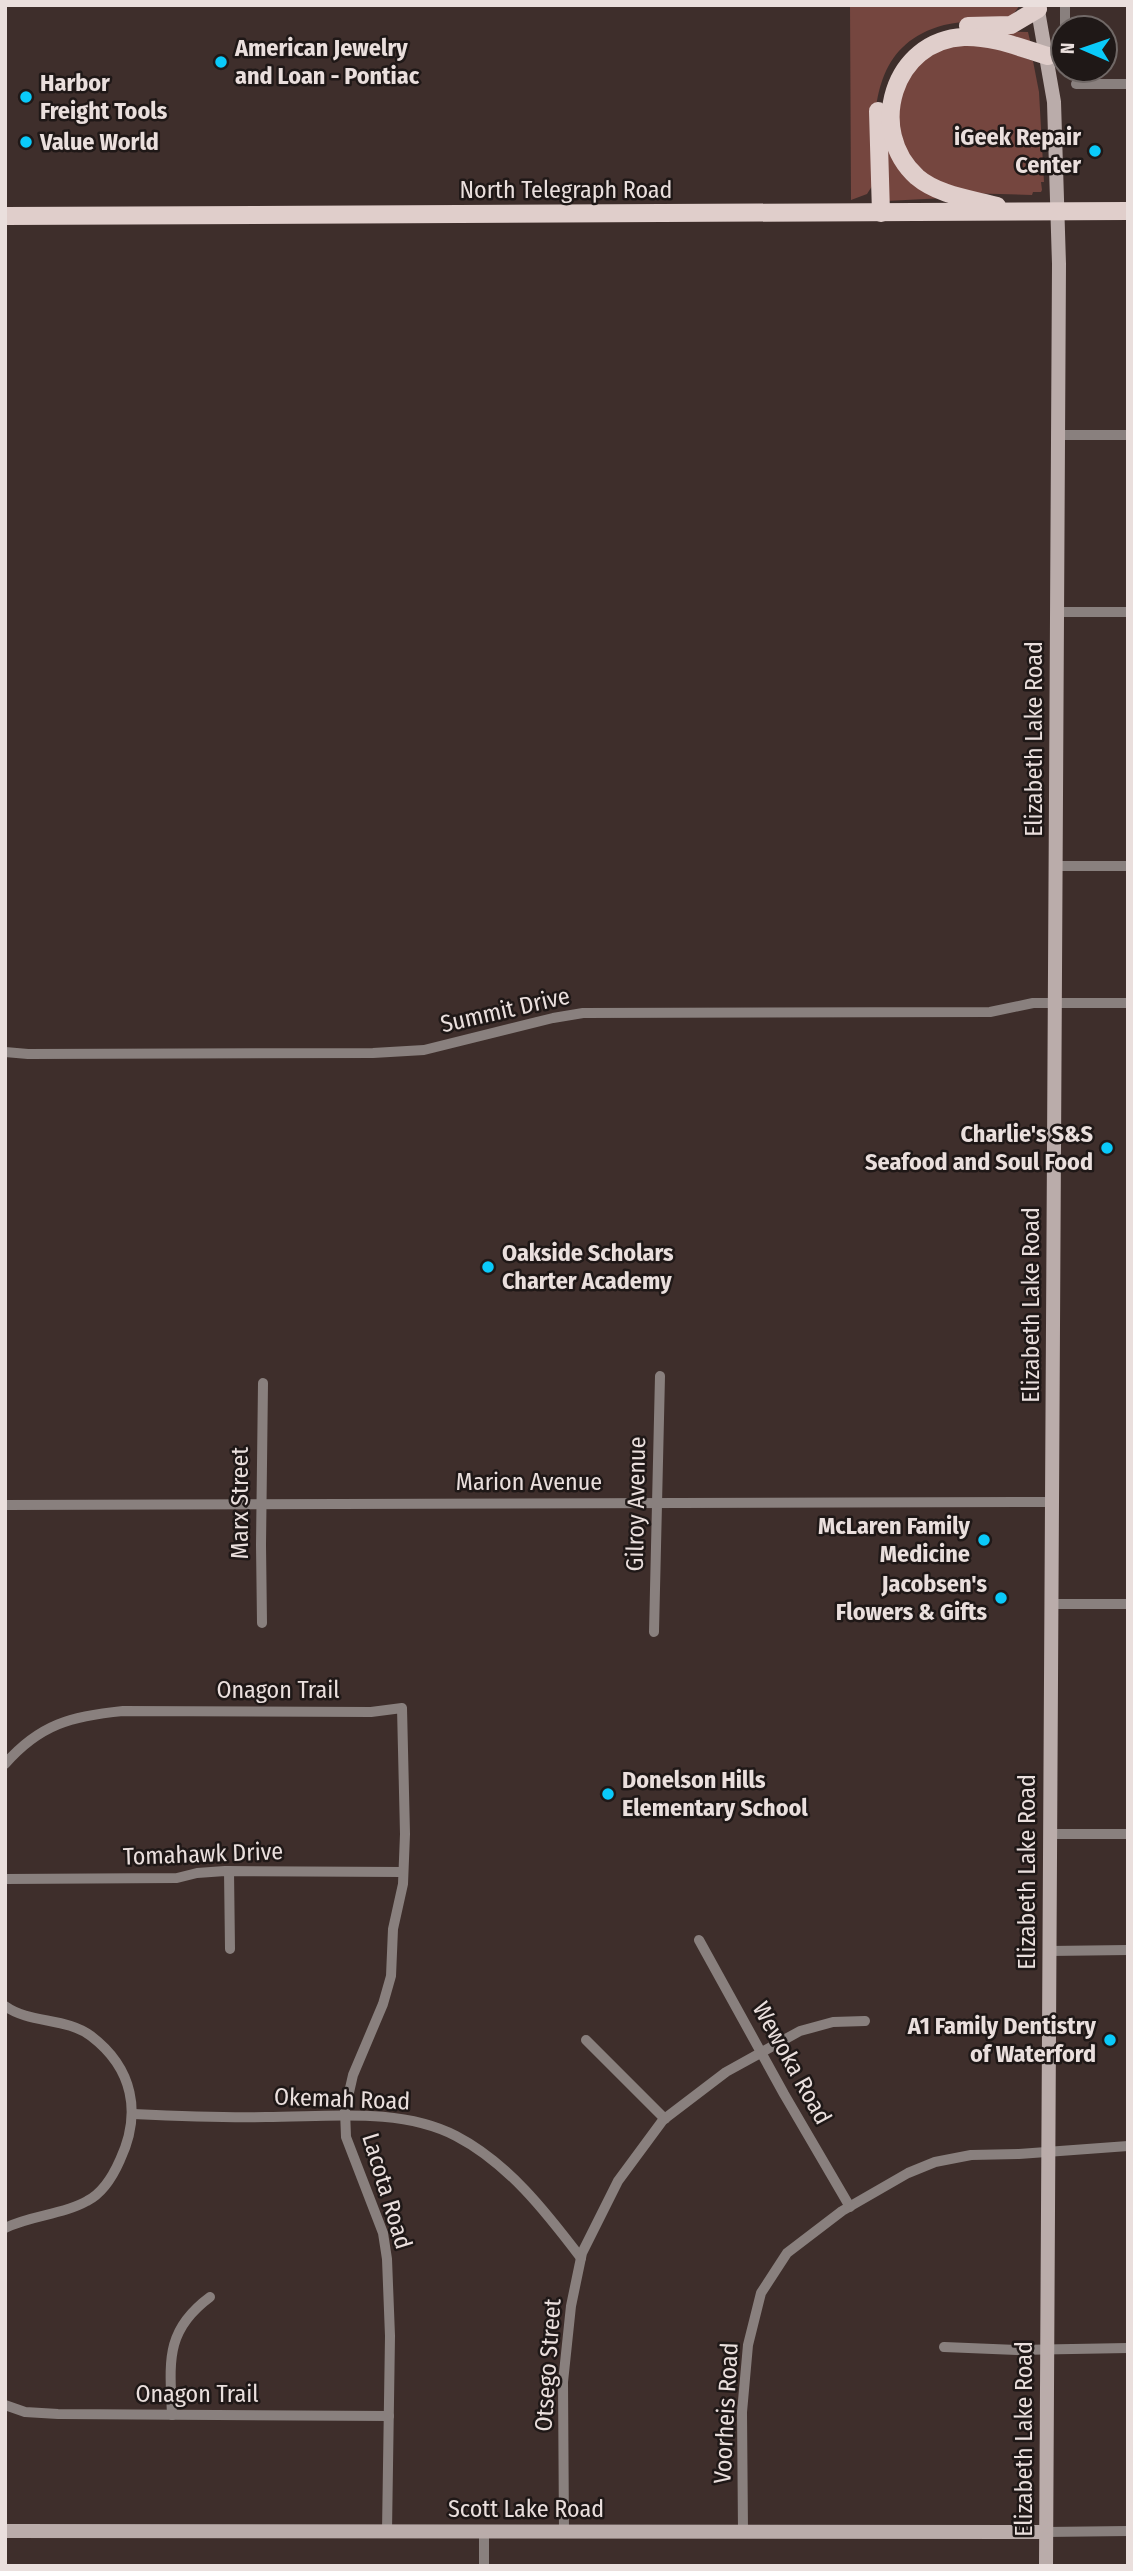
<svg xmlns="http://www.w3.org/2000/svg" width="1133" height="2571" font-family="'Fira Sans Condensed',sans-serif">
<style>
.green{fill:#75463f}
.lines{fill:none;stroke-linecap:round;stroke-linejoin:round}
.street{stroke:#89807e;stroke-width:10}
.secondary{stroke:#baacaa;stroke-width:14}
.primary{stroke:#e0cecb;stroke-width:18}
.poi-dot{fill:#0acafa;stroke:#1f1817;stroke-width:2.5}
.labels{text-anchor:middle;stroke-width:5;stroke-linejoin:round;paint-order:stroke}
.poi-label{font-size:24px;font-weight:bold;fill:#eadfdd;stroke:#1f1817;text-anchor:start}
.street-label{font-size:24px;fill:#eadfdd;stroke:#1f1817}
</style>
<rect width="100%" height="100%" fill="#3e2e2b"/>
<g class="green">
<path d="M850,5H1020L1009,20C988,21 965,20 944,25C866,46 874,121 874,183L867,194L851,200Z"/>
<path d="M963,31L1028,32L1031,45C1024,46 1014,42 1006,40C984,34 965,31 943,37C927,42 915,52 904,65C863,114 890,177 945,198L886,201L884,199C883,129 867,41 963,31Z"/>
<path d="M982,42L1033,61L1039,92L1044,182H1041L1042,190L1041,192H1033L1032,195L962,193L915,171L893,123L910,69L946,46Z"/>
</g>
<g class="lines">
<g class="street">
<path d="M1065,5V28"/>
<path d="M1076,84H1128"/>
<path d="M1058,435H1128"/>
<path d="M1057,612H1128"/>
<path d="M1056,866H1128"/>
<path d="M5,1052L28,1054L373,1053L424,1050L553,1018L583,1013L990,1012L1033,1003H1128"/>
<path d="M5,1505L1052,1502"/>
<path d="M1051,1604H1128"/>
<path d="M262,1623L261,1545L263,1383"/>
<path d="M654,1632L660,1376"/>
<path d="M5,1764C40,1724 72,1716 123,1711L371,1712L402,1708L405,1834L403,1884L393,1929L391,1976L383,2004L353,2075L345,2110L346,2137L383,2233L387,2259L390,2336L387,2531"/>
<path d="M1050,1834H1128"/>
<path d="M229,1871L230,1949"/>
<path d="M5,1879L177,1878L197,1873L225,1871L403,1872"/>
<path d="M699,1940L784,2094L850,2207"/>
<path d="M1049,1951L1128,1950"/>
<path d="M5,2006C30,2024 66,2017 91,2036C133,2068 142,2113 120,2160C113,2176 103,2193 87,2201C62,2215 31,2215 5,2228"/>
<path d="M586,2040L665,2119"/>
<path d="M133,2114C177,2116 222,2118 266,2117C328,2117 400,2107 456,2136C508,2163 546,2212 581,2258"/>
<path d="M944,2347L1017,2350L1128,2348"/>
<path d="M5,2405L25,2412L58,2414L389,2416"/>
<path d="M172,2415C170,2363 164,2331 210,2297"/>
<path d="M484,2532V2566"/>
<path d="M564,2532L563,2382L571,2306L582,2253L618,2181L663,2120L726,2072L800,2031L833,2022L865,2021"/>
<path d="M743,2532L742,2412L748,2345L761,2293L787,2253L842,2211L908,2173L935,2162L971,2155L1019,2154L1128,2146"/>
<path d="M1046,2532L1128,2531"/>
</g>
<g class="secondary">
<path d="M1037,5L1054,102L1059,264L1046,2566"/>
<path d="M5,2531L1046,2532"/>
</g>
<g class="primary">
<path d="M968,26L1011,25L1038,9"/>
<path d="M878,111L881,213"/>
<path d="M997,206C971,199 938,195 917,177C866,131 893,40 964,37C992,36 1021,48 1048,56"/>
<path d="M5,216L1128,211"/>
</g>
</g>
<g class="poi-dot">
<circle cx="221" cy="62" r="7"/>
<circle cx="26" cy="97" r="7"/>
<circle cx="26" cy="142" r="7"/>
<circle cx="1095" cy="151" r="7"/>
<circle cx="1107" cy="1148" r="7"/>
<circle cx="488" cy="1267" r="7"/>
<circle cx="984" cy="1540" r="7"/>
<circle cx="1001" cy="1598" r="7"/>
<circle cx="608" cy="1794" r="7"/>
<circle cx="1110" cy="2040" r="7"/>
</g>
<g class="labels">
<g class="poi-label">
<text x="235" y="56">American Jewelry<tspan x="235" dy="28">and Loan - Pontiac</tspan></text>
<text x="40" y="91">Harbor<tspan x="40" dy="28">Freight Tools</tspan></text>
<text x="1081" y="145" text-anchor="end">iGeek Repair<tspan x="1081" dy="28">Center</tspan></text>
<text x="40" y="150">Value World</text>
<text x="1093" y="1142" text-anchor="end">Charlie's S&amp;S<tspan x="1093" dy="28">Seafood and Soul Food</tspan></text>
<text x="502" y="1261">Oakside Scholars<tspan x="502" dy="28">Charter Academy</tspan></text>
<text x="970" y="1534" text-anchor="end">McLaren Family<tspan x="970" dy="28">Medicine</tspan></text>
<text x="987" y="1592" text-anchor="end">Jacobsen's<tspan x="987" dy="28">Flowers &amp; Gifts</tspan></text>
<text x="622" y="1788">Donelson Hills<tspan x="622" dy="28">Elementary School</tspan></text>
<text x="1096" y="2034" text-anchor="end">A1 Family Dentistry<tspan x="1096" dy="28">of Waterford</tspan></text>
</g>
<g class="street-label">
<text x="566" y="198">North Telegraph Road</text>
<text transform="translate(1034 739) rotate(-90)" y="8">Elizabeth Lake Road</text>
<text transform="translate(505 1010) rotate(-13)" y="8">Summit Drive</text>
<text transform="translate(1031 1305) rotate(-90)" y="8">Elizabeth Lake Road</text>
<text x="529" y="1490">Marion Avenue</text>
<text transform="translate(240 1503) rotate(-90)" y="8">Marx Street</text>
<text transform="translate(636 1504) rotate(-89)" y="8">Gilroy Avenue</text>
<text x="278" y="1698">Onagon Trail</text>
<text transform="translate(203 1854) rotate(-2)" y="8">Tomahawk Drive</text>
<text transform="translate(1027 1872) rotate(-90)" y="8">Elizabeth Lake Road</text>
<text transform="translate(792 2063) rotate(61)" y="8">Wewoka Road</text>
<text transform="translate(342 2099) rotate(2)" y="8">Okemah Road</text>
<text transform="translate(387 2191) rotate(73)" y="8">Lacota Road</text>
<text transform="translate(548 2365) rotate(-86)" y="8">Otsego Street</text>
<text x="197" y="2402">Onagon Trail</text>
<text transform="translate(726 2413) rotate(-87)" y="8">Voorheis Road</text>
<text transform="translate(1024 2439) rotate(-90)" y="8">Elizabeth Lake Road</text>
<text x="526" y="2517">Scott Lake Road</text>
</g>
</g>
<rect width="1133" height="2571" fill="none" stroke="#eadfdd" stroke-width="14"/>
<g transform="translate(1084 49) rotate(272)"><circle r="33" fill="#1f1817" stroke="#706866" stroke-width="2"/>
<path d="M0-5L12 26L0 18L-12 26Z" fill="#0acafa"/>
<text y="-10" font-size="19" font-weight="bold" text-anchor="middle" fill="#eadfdd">N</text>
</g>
</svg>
